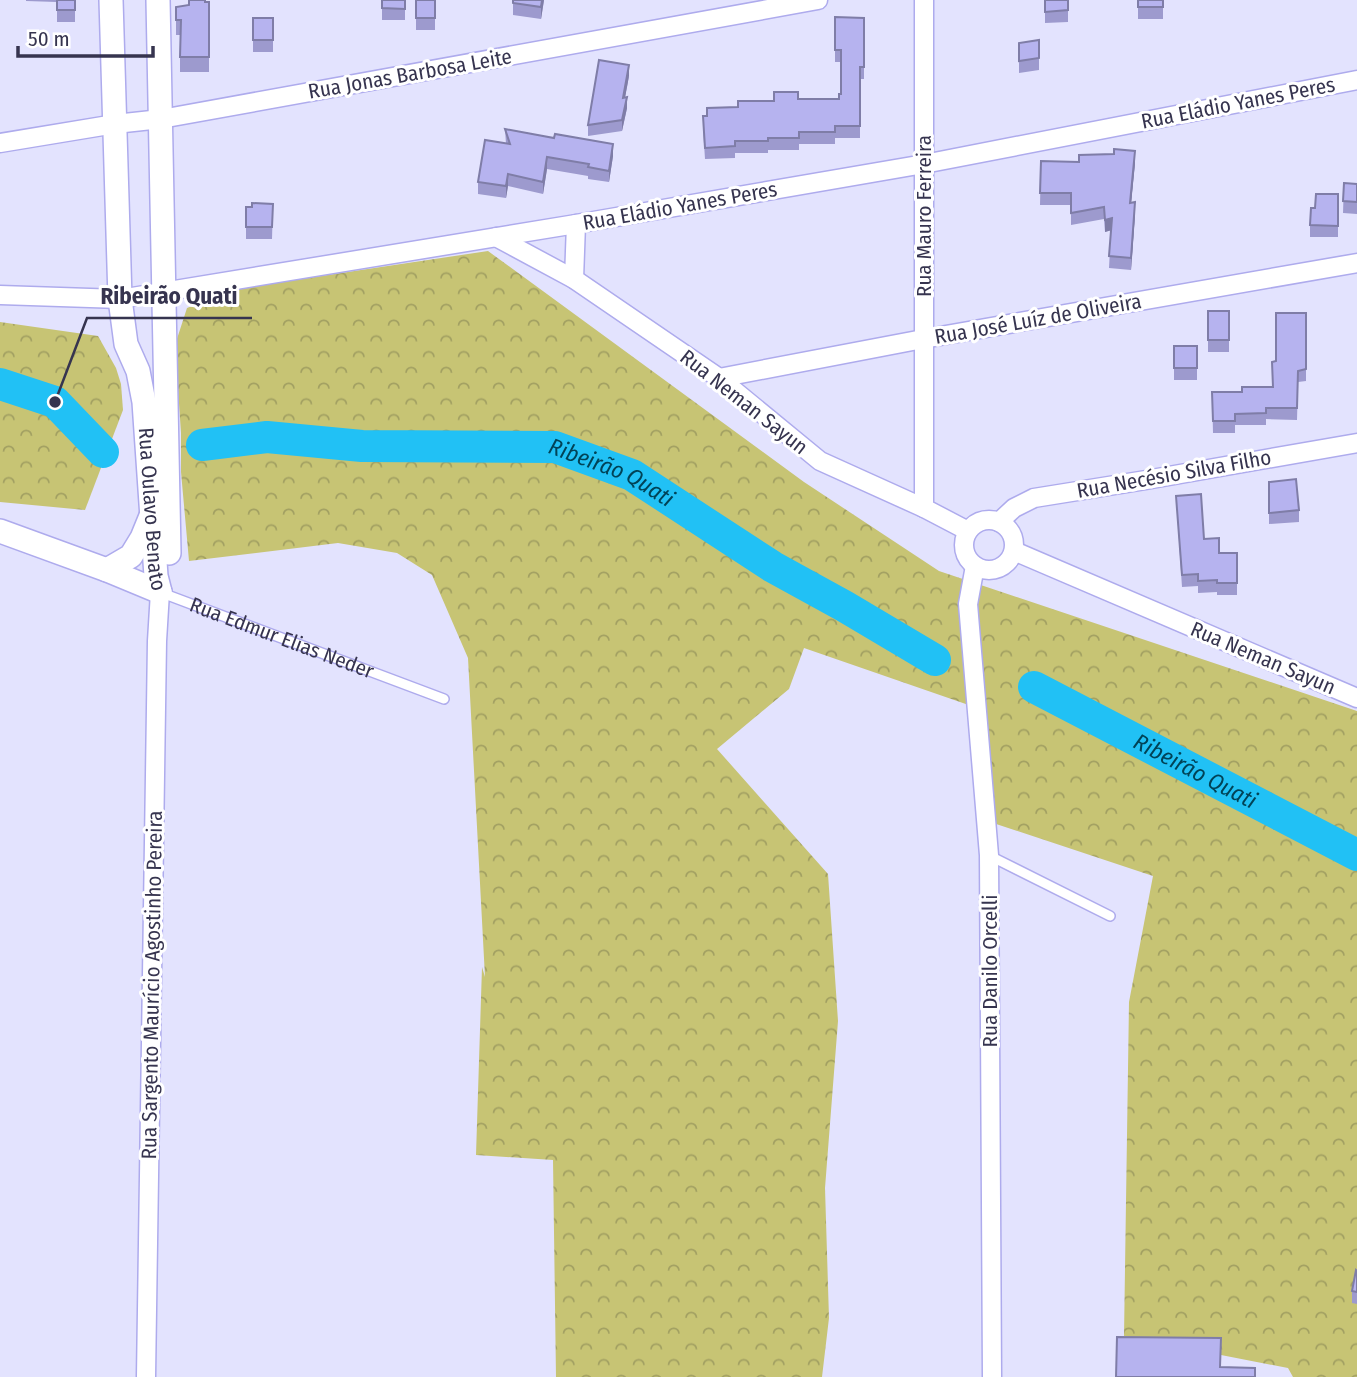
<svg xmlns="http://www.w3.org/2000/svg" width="1357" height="1377" font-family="'Fira Sans Condensed',sans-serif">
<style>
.forest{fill:url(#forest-crowns)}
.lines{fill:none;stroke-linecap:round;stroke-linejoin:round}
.river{stroke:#21c1f5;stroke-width:32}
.service-casing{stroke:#aeabed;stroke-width:12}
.minor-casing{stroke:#aeabed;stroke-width:21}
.tertiary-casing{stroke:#aeabed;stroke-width:26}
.service{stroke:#fff;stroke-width:9}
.minor{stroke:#fff;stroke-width:18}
.tertiary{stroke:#fff;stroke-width:23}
.wall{fill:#9d9ace}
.shaded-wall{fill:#7f7da7}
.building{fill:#b6b3ef;stroke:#7f7da7;stroke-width:2}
.labels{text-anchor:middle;stroke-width:6;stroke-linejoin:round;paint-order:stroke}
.street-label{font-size:21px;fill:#36344f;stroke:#fff}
.water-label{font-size:23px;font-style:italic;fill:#014357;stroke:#fff}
.leader{fill:none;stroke:#36344f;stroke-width:2.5}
.callout-dot{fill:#36344f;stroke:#fff;stroke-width:2.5}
.callout-label{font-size:23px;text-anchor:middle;font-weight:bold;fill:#36344f;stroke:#fff;stroke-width:6;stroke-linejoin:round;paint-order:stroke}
</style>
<defs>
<pattern id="forest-crowns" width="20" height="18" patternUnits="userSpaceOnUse" patternTransform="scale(1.75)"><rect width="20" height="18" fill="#c7c474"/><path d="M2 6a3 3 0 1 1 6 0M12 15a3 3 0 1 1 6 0" fill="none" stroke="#a2a062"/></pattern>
</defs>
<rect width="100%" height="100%" fill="#e3e3fe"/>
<g class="forest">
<path d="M488,251L804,482L939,571L1357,711V1377H1293L1288,1368L1124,1336L1129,1002L1153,876L981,819L986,711L804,648L789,689L717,749L828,874L838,1021L825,1188L829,1318L822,1377H556L553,1160L476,1155L482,967L485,977L468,658L432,575L397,553L338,543L189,561L181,472V433L175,345L187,308L234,289Z"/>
<path d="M0,322L98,336L116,368L121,384L123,410L85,510L0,502Z"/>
</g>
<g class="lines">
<g class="river">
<path d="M0,384L55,402L103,452"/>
<path id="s1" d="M202,445L267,437L362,446L555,447L632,475L773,567L844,606L935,660"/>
<path id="s2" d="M1034,687L1357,855"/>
</g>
<g class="service-casing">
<g id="service">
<path id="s3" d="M162,593L444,699"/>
<path d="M990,856L1110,916"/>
</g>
</g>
<g class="minor-casing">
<g id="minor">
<path d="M924,0V508L968,531"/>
<path d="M0,143L115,124L161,119L818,0"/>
<path d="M496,237L574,279L719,378L820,461L924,508"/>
<path d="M574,279L576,224"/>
<path d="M0,295L120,299L576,224L924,164L1357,80"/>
<path d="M719,378L923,339L1357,263"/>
<circle cx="989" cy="545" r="25"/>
<path d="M999,522L1014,508L1034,498L1146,480L1357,443"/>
<path d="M1014,551L1357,698"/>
<path d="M975,566L968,604L989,855L992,1377"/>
<path d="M146,1377L157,641L160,592"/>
</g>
</g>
<g class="tertiary-casing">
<g id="tertiary">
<path id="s4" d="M111,0L120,299L126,344L138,371L144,402L156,576L160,592"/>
<path d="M158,0L169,553"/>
<path d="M0,531L107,570L160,592"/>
<path d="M107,570L131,556L142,538L151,516"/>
</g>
</g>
<use href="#service" class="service"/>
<use href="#minor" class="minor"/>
<use href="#tertiary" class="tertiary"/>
</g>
<g class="wall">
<path d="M26,0H75V22H57V2L26,1Z"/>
<rect x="382" y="0" width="23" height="20"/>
<rect x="416" y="0" width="19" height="30"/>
<path d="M513,0H544L541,19L513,15Z"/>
<path d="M1045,0H1068V22L1045,23Z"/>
<rect x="1138" y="0" width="25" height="19"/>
<path d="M209,2V72H180V35H176V7Z"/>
<path d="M835,17L864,18V79H860V138H835V144H799V150H768V153H735V158L705,159L703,128L707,116L738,107L774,101L839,99L841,94V62H835Z"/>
<rect x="253" y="18" width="20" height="34"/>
<path d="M1039,40V70L1019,73V43Z"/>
<path d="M629,76L625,97L627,108L622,131L588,136V125Z"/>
<path d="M505,129L613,156L609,182L588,179V176L547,169L543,194L508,186L506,198L478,194V182L506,144Z"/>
<path d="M1041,161L1135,163L1131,203L1135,214L1131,270L1109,268L1111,230L1105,232L1104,219L1071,225V205H1040Z"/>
<path d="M1344,183L1357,184V214L1343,213Z"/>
<path d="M1338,194V237H1310V225L1315,208Z"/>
<path d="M273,204L272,239H246V207H252Z"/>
<rect x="1208" y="311" width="21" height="41"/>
<path d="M1306,313V381L1298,382L1297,420L1266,419V425H1235V433H1213L1212,392H1242L1272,387L1276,361Z"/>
<rect x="1174" y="346" width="23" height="34"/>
<path d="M1269,482L1299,510V522L1269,524Z"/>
<path d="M1176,496L1204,539L1219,553H1237V595H1217V592L1198,593V586L1182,587Z"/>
<path d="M1357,1271V1304L1352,1303V1291Z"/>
</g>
<g class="shaded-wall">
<path d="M542,0H544L541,19V7Z"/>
<path d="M629,65V76L623,109V98Z"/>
<path d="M627,97V108L622,131V120Z"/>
<path d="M613,144V156L609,182V171Z"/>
<path d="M1135,151V163L1130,215V203Z"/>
<path d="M547,157V169L543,194V182Z"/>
<path d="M508,174V186L506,198V186Z"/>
<path d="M1135,202V214L1131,270V258Z"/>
<path d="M1112,218V230L1105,232V220Z"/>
</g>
<g class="building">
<rect x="57" y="0" width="18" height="10"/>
<path d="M189,0H205V2H209V57H180L181,20H176V7L189,5Z"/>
<path d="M382,0H405V9L382,8Z"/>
<rect x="416" y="0" width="19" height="18"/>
<path d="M513,0H542L541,7L513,3Z"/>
<path d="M1045,0H1068V10L1045,12Z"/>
<rect x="1138" y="0" width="25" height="7"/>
<path d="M835,17L864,18V67H860V126H835V132H799V138H768V141H735V146L705,148L703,116H707V108L738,107V101H774V92H798V99H839V94H841V50H835Z"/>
<rect x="253" y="18" width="20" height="22"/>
<path d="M1039,40V58L1019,61V43Z"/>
<path d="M599,60L629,65L623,98L627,97L622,120L588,125Z"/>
<path d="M505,129L554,138L555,134L613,144L609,171L588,167L589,164L547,157L543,182L508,174L506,186L478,182L485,140L510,144Z"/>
<path d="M1114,149L1135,151L1130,203L1135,202L1131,258L1109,256L1112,218L1105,220L1104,207L1071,213V193H1040L1041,161L1079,162V155L1114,154Z"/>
<path d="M1344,183L1357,184V202L1343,201Z"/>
<path d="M1316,194H1338V226L1310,225L1311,208H1315Z"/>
<path d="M252,203L273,204L272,227H246V207H252Z"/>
<rect x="1208" y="311" width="21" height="29"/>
<path d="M1276,313H1306V369L1298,371L1297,408H1266V413L1235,414V421H1213L1212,392H1242V387H1273L1272,362L1276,361Z"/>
<rect x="1174" y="346" width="23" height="22"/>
<path d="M1296,479L1299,510L1269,513V482Z"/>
<path d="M1201,494L1204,539L1219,538V553H1237V583H1217V580L1198,581V574L1182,575L1176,496Z"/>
<path d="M1356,1270L1357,1271V1292L1352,1291Z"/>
<path d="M1117,1337L1221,1338L1220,1367L1255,1368V1377H1116Z"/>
</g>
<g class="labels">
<g class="street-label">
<text transform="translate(410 74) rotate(-10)" y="7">Rua Jonas Barbosa Leite</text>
<text transform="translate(1238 103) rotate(-11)" y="7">Rua Eládio Yanes Peres</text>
<text transform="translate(680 206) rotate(-10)" y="7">Rua Eládio Yanes Peres</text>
<text transform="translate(924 216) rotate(-90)" y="7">Rua Mauro Ferreira</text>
<text transform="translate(1038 319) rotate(-10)" y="7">Rua José Luíz de Oliveira</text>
<text transform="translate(744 402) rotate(38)" y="7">Rua Neman Sayun</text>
<text transform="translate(1174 474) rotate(-10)" y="7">Rua Necésio Silva Filho</text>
<text dy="7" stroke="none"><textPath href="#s4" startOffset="513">Rua Oulavo Benato</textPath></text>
<text dy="7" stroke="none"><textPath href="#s3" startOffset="128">Rua Edmur Elias Neder</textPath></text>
<text transform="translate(1263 658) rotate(23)" y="7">Rua Neman Sayun</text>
<text transform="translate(990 971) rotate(-90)" y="7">Rua Danilo Orcelli</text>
<text transform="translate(152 985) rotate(-89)" y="7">Rua Sargento Maurício Agostinho Pereira</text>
</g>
<g class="water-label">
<text dy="8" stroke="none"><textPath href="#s1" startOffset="416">Ribeirão Quati</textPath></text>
<text dy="8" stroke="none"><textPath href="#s2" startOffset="182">Ribeirão Quati</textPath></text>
</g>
</g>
<path class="leader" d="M55 402L87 318H252"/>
<circle class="callout-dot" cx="55" cy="402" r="7"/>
<g class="callout-label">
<text x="169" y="304">Ribeirão Quati</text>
</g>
<path d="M18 46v10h135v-10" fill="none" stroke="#36344f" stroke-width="3.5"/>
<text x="28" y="46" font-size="21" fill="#36344f" stroke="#ffffff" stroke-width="5" paint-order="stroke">50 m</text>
</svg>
